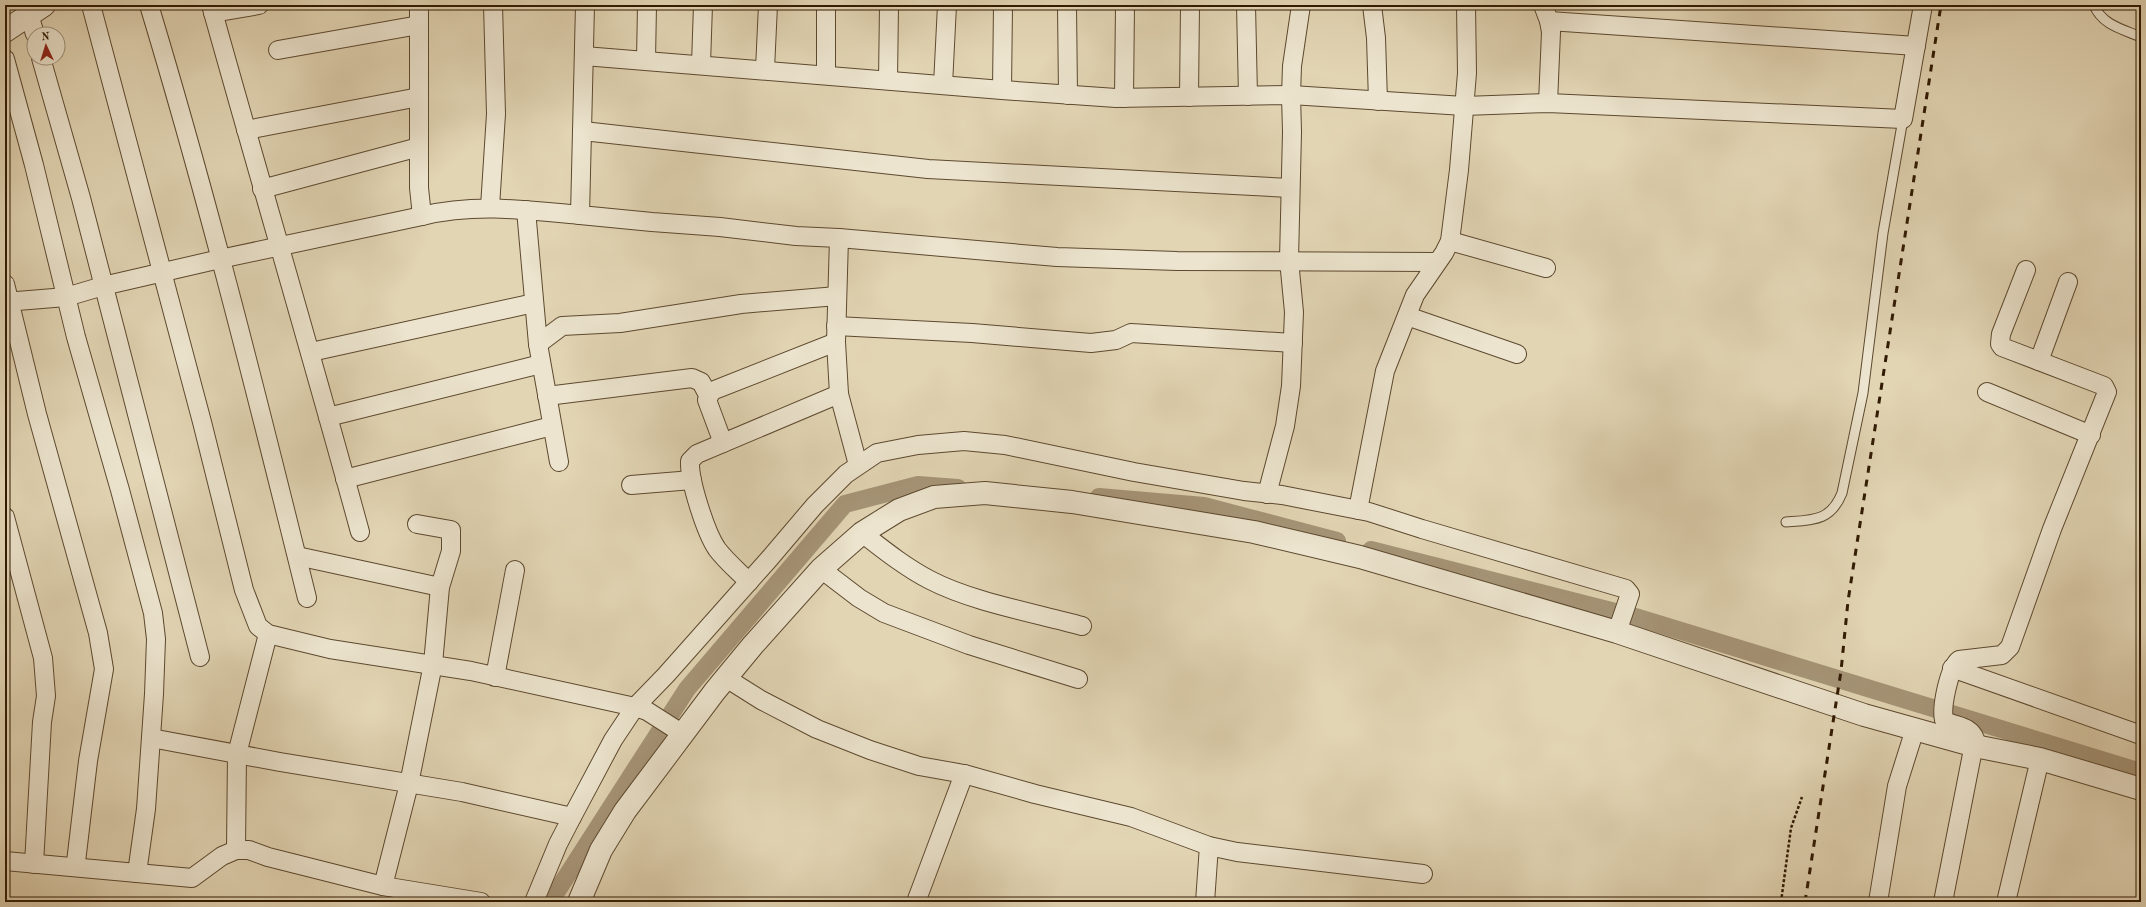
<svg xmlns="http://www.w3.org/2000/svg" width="2146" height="907" font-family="'Old Standard TT',serif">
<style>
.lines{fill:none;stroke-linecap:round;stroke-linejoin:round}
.canal{stroke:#a69578;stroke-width:18}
.service-casing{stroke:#5d492f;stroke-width:11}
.minor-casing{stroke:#5d492f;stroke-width:20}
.tertiary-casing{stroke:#5d492f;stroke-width:24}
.path{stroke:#311a03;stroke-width:2.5;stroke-dasharray:3 2;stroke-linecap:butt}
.service{stroke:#ece4ce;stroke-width:9}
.minor{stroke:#ece4ce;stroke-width:18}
.tertiary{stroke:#ece4ce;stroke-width:22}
.rail{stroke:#311a03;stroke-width:3;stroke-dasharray:7 7;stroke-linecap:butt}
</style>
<rect width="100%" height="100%" fill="#e2d5b4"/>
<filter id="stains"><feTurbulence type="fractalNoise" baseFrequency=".005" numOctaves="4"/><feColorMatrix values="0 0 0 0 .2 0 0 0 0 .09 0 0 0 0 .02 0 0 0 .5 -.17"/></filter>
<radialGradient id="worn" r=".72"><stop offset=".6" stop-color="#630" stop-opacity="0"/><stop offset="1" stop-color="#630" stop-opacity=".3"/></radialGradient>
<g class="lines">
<g class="canal">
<path d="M1099,497L1204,506L1337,541"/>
<path d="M1371,550L1639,618L2141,772"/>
<path d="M550,902L687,689L845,504L918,485L958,488"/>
</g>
<g class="service-casing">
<g id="service">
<path d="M2094,5C2102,25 2122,29 2141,37"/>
<path d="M1786,522C1813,520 1831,521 1842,493L1863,393L1883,233L1903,119"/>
</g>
</g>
<g class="minor-casing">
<g id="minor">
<path d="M91,5L202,422L244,590L258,626L268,634L330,649L471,671L635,707L647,711L683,734"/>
<path d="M149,5C208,200 258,400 307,598"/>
<path d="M211,5C260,181 312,356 360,532"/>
<path d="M419,5V188L422,216C475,203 527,210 580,215"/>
<path d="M585,5L580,215L652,222L720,227L796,236L839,238L1057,257L1177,261L1436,262"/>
<path d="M1067,5L1068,95"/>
<path d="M1246,5L1248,96"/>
<path d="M1372,5L1376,38L1378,101"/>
<path d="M1543,5L1549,21L1551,32L1548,103"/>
<path d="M213,13L259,5"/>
<path d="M29,15L35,34"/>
<path d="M1549,21L1916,46"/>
<path d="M278,50L419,25"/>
<path d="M584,56L1002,90L1116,98L1291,95L1464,106L1548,103L1903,119L1923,5"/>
<path d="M41,58L81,198L200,657"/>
<path d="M5,59L34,165L76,337L120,490L153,613L156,639L154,694L146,809L137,873"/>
<path d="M646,60L647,5"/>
<path d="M701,64L703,5"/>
<path d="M765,69L768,5"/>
<path d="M826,75V5"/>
<path d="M888,80L889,5"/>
<path d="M943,85L947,5"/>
<path d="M1002,90L1003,5"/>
<path d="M1189,97L1190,5"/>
<path d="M1124,98L1125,5"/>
<path d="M246,130L419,97"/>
<path d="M583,131L928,169L1290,188"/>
<path d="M262,189L419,147"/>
<path d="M490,207L496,114L493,5"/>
<path d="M526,210L538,344L559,462"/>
<path d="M839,238L836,342L839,394L858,465"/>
<path d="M1450,241L1546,268"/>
<path d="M5,284L37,414L98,633L104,669L88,761L76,862L74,867"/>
<path d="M5,302L66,297L103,286L220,259L422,216"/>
<path d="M1407,316L1517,354"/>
<path d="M836,326L972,333L1091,343L1116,340L1131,333L1293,343"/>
<path d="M538,344L562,326L620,323L741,304L837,296"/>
<path d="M311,352L534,303"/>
<path d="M2039,361L2068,282"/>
<path d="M1987,392L2091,435"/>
<path d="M547,396L692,378L701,382L708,395"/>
<path d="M328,417L541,364"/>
<path d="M723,443L707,400L712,391L836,342"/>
<path d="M345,479L552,426"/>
<path d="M631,485L692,480"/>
<path d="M1267,494L1285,426L1291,386L1294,312L1289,260L1292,132L1291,95L1292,66L1301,5"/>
<path d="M1358,510L1385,371L1415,295L1444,253L1450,241L1459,170L1467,73L1466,5"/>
<path d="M5,517L43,658L46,696L42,722L34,864"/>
<path d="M862,533C884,550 905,567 930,580C972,602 1035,613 1082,626"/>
<path d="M297,556L440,587"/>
<path d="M821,569L859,598L884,613L969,645L1078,679"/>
<path d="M749,582C738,571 726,561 717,549C706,533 689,481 690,461L697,454L839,394"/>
<path d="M1952,668L2141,735"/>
<path d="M495,677L515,570"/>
<path d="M726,678L761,700L817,729L870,750L919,766L964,774L1035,794L1131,817L1209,846L1237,852L1423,874"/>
<path d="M151,738L280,762L462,792L572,817"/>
<path d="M236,850L237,754L268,634"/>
<path d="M5,861L192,878L222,856L236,850H249L268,857L383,886L481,902"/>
<path d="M383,886L409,784L433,664L440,587L451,551V530L417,524"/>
<path d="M534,902L558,844L572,817L613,740L635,707L666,675L770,558L815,505L846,474L877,453L918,445L964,441L1005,445L1134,472L1244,491L1282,495L1369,512L1422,529L1626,589L1630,594L1617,632"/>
<path d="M916,902L964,774"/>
<path d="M1205,902L1209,846"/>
<path d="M1878,902L1897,786L1915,729"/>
<path d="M1943,902L1975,739C1970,725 1955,727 1944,720C1941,707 1949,668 1959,660L2002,655L2010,647L2052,529L2107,392L2104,386L2002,347L2000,344L2001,334L2026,270"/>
<path d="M2006,902L2040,759"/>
</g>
</g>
<g class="tertiary-casing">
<g id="tertiary">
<path d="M5,31L44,5"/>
<path d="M579,902L601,850L625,811L715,691L753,645L821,569L862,533L899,510L934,497L985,493L1072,502L1254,532L1360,557L1617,632L1864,715L1975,746L2040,759L2141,789"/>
</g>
</g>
<path class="path" d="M1781,902L1791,828L1802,797"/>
<use href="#service" class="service"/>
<use href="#minor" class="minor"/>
<use href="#tertiary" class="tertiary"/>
<path class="rail" d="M1805,902L1841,671L1848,601L1941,5"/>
</g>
<rect width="2146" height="907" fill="none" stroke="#e2d5b4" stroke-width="20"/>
<rect x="6" y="6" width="2134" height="895" fill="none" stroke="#311a03" stroke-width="2"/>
<rect x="10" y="10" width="2126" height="887" fill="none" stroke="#311a03"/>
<g transform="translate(46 46) rotate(356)"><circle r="19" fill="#ece4ce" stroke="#a1937d"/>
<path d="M0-3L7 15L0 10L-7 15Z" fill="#8f2418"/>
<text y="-6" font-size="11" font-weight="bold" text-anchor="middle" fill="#311a03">N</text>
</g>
<rect width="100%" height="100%" filter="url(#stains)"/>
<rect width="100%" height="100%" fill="url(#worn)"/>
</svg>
